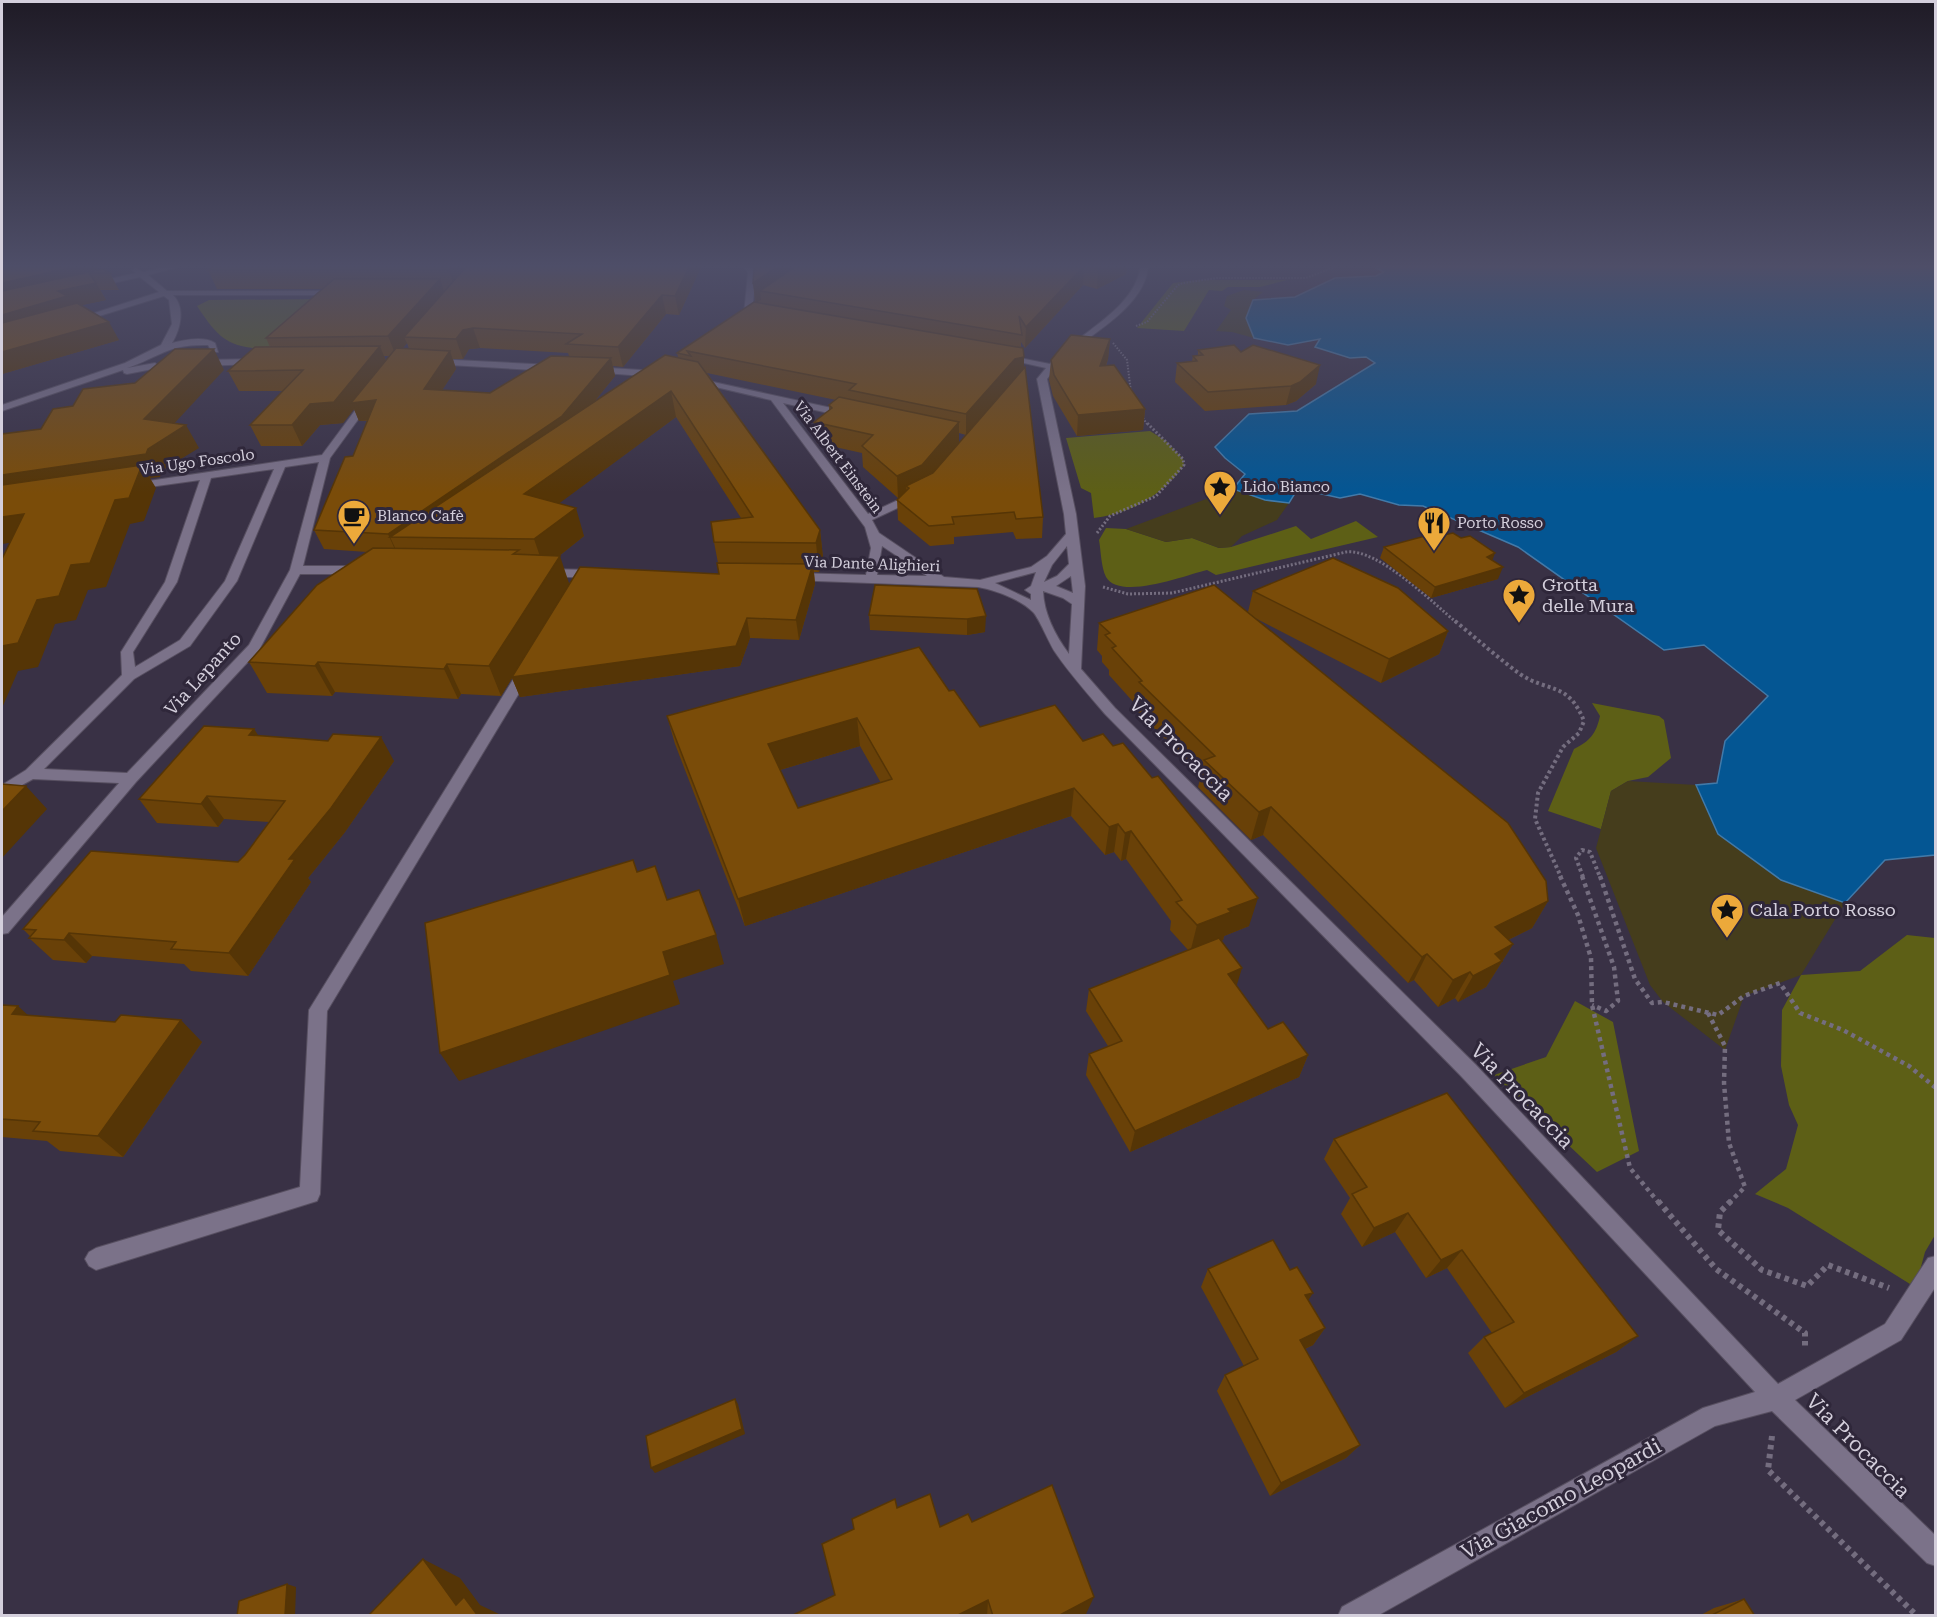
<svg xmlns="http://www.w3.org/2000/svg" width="1937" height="1617" font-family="'Roboto Serif',serif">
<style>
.green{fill:#5d5f16}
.sand{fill:#453d1c}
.water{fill:#045693;stroke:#427aa9;stroke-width:1.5}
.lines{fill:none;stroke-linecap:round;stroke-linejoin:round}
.minor-casing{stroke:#574f60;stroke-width:2}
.path-far4{stroke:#746d7f;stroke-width:2;stroke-dasharray:1.5 1.5;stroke-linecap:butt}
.path-far3{stroke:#746d7f;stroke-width:3;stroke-dasharray:2 2;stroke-linecap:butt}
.path-far2{stroke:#746d7f;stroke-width:4;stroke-dasharray:3 3;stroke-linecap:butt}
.path-far1{stroke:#746d7f;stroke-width:4.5;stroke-dasharray:4 4;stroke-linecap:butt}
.path{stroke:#746d7f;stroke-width:6;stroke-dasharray:4.5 4.5;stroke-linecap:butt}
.minor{fill:#7b7289;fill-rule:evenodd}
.wall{fill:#694108;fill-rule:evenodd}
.shaded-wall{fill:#553506}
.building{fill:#7a4c09;stroke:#553506;stroke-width:1.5;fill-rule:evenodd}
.labels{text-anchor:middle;stroke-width:6;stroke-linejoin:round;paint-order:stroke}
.far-street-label{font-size:15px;fill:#d4cfdc;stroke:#2f273a}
.far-poi-label{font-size:15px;fill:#d4cfdc;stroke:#2f273a;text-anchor:start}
.poi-label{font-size:18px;fill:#d4cfdc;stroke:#2f273a;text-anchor:start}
.street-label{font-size:18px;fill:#d4cfdc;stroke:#2f273a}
.near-street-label{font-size:21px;fill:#d4cfdc;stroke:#2f273a}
</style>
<rect width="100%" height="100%" fill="#393145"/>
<g class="green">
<path d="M1198,280H1287L1260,287H1228L1222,291L1209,290L1184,331L1137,328L1173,283Z"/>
<path d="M332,299L275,350C230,347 222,344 197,306L209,300Z"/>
<path d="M1150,431L1166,441L1183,459L1184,465C1162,496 1131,513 1094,518L1091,493L1081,488L1066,438Z"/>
<path d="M1356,521L1378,537L1216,575L1207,570C1186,575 1120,601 1106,577C1101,567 1101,551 1099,540L1106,528L1126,529L1166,542L1192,538L1219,548L1231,547L1296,526L1311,539Z"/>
<path d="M1592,703L1659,716L1664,720L1671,758L1648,777L1628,781L1611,791L1601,829L1548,811L1574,749C1590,741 1596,734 1600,716Z"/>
<path d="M1907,935L1935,938V1235L1925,1252L1918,1278L1910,1284L1788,1208L1755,1194L1786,1169L1798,1125L1789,1105L1781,1066L1782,1010L1801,975L1860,971Z"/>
<path d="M1575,1001L1613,1022L1639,1151L1597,1172L1494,1075L1546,1057Z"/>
</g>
<g class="sand">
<path d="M1244,290L1263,292L1253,300L1246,318L1254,338L1232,332L1216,331L1231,310L1224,306L1227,296Z"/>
<path d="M1233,489L1265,500L1289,503L1277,520L1242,536L1231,547L1219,548L1192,538L1166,542L1126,529Z"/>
<path d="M1628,781L1696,785L1718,834L1781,880L1845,903L1801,975L1744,996L1725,1050L1663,1002L1650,985L1596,848L1611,791Z"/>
</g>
<path class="water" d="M1374,267H1935V855L1885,860L1845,903L1781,880L1718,834L1696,785L1717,783L1725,741L1768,696L1704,645L1664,650L1518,547L1423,506L1399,505L1360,494L1340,498L1304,490H1297L1289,503L1265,500L1233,489L1245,474L1225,458L1215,447L1249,414L1297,411L1375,363L1366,357L1350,358L1315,347L1320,339L1288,345L1254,338L1246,318L1253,300L1295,297L1335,278L1376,276L1384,272Z"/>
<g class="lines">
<g class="minor-casing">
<g id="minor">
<path d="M165,267H178L148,275L167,291H337L341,293L337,295H173C186,308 180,330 172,343C185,340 203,336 215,343L218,352H212L208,345C167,344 162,356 127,368L155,363L159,366L158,368L127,374L124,373L123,370L2,411V405L125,363L161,345L172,324L169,300L164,296L80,322L73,320L159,292L140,277L95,287H92V283L136,273L132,270L136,268L143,272Z"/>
<path d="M744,267H752L756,273L752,312L763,314V318L744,314L748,273Z"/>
<path d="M1140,267H1148C1145,304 1097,331 1071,351C1062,359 1054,370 1047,379L1076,514L1085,586L1081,669L1115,708L1475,1064L1778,1384L1885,1324L1928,1258L1936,1256V1286L1901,1340L1795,1400L1936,1536V1566L1927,1563L1772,1411L1715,1426L1377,1616H1338L1342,1607L1703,1408L1755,1392L1461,1076L1105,714C1088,694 1070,674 1055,652C1049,643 1039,618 1033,612C1020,599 995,590 978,587L790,580L788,577L794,573L866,575L871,548L865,527L771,400L690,381L695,378L850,412V416L847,417L783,403L868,514L911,494H919V498L872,520L879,533L944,577L980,580L1031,567L1047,556L1066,534L1064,514L1037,379L1046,368L1001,358L1005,355L1050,364C1075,335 1136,309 1140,267ZM882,546L927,576L877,575ZM1067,546L1069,564L1057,576L1044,582L1052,565ZM1036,572L1031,586L1025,590L1031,594V600L995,583ZM1071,576L1073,593L1056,586ZM1043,591L1063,598L1072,604L1069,654C1055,635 1044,614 1043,591Z"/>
<path d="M261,359V363L258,364L201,366L197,363L201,360Z"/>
<path d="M435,359L552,365L557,368L552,371L432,364L431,362Z"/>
<path d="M594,367L657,371L662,374L657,377L591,372L589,370Z"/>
<path d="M365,397L373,399L330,458L303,566H359L365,570L359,574H300L259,650L136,782L8,933L2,934V917L119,783L33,779L2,796V785L26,770L122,675L121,652L165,582L200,480L135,489L130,486L135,483L322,455ZM319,462L290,570L249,645L127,773L44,769L134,679L190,646L237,581L285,467ZM274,469L225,581L180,640L135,667L133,652L177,582L211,478Z"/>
<path d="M545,569L596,570L602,574L596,578L541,576L539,573Z"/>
<path d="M526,666L533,670L327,1011L320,1194L317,1201L96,1270L89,1266L85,1259L89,1252L96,1248L300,1187L309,1010L519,670Z"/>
</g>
</g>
<g class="path-far4">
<path d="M1136,326L1147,322L1178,285L1183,283L1217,278H1306L1335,267"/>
<path d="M1113,343L1127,360L1131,392"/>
<path d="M1143,418L1147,424"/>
</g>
<g class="path-far3">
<path d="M1097,533L1110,516L1156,496L1184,465L1183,459L1146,422"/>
<path d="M1103,587L1128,594L1172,593L1346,552C1378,548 1432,602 1457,623"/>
</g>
<g class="path-far2">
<path d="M1455,621C1477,639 1498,658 1520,674C1548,693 1568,681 1584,721L1579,733L1563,747L1538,793L1535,819L1561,877"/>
<path d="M1583,877L1576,858L1582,850L1590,852L1600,877"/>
</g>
<g class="path-far1">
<path d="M1560,876L1578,915L1591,958L1592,1005L1630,1168L1659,1203"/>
<path d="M1582,876L1614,967L1618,1001L1606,1011L1592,1005"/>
<path d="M1600,876L1635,979L1652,1003L1663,1002L1718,1015L1744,996L1780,983L1800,1013L1843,1030L1909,1066L1936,1088"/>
<path d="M1708,1013L1725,1046L1724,1083L1729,1143L1745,1187L1729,1203"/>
</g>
<g class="path">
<path d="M1658,1201L1716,1269L1805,1333V1347"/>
<path d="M1731,1201L1720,1212L1718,1230L1762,1270L1807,1286L1828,1265L1889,1288"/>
<path d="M1772,1436L1768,1470L1917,1616"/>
</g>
<use href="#minor" class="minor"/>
</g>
<g class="wall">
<path d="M2,267L98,270L110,273L119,290H100L106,300L82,305L119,340L2,374Z"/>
<path d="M212,267H701L679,315L666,314L623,367L613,366L615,376L594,402L678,357L677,353L755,302L753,283L754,267H1127L1126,274L1097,289L1083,285L1025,348L1021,342V348L1024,357V369L1043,517L1042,538L1016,539L1013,532L990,534L954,537V544L930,546L898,520L897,500L900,496L898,498L863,467L862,453L817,443L814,422L829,410V405L836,400L707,373L820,530L823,558L819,572H814L815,584L799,640L750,638L740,666L520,697L512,678L501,696L461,694L458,699L335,692L332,696L267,693L249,662L367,552L324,549L314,530L353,456L368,421H359L354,409L343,423L320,425L302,446H261L250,425L284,391H239L228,371L270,347L266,338L323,289H217L208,270ZM407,343L409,349H402ZM480,348L568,353L569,356L490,393L442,390L456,369L453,359H463L469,349ZM384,356H390L386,361ZM1016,378L959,443V433L966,435L1014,379ZM676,417L741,518L714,542L718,563L719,574L569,585L559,556L584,536L559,503Z"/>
<path d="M1110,339L1108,359L1106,366L1145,409L1143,430L1077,436L1053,396L1049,380L1051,360Z"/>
<path d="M1198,350L1241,352L1316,384L1296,401L1286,405L1205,411L1175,382L1177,363L1192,361L1193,356H1198Z"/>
<path d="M1444,535L1492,560L1498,579L1431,598L1380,558L1384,547Z"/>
<path d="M977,589L985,632L967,635L870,630L869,615Z"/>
<path d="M1253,591L1448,631L1439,654L1381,683L1255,618L1548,901L1532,928L1508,940L1513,944L1486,987L1458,1002L1455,998L1438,1007L1414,980L1408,983L1263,835L1251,840L1198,787L1201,775L1135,709L1136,705L1109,675V670L1102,662V656L1097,650L1099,623L1248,612Z"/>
<path d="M949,691L980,727L1083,741L1249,926L1224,936L1223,940L1221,941L1237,986L1268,1029L1308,1055L1299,1077L1130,1152L1086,1075L1089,1054L1108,1046L1086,1011L1089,989L1188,950L1170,930L1171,921L1126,859L1121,861L1114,852L1105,855L1071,816L745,926L675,744L667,716ZM860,746L881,783L798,808L780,770Z"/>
<path d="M254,729L258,736L394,761L345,832L308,878L311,882L248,976L191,971L184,964L92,956L86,963L53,960L29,938L30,936L23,929L238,862L245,855L269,822L224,819L218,827L157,823L139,799Z"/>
<path d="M2,1005L28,1015L202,1042L123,1157L60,1151L47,1141L2,1137Z"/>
<path d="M1334,1139L1638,1336L1616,1352L1505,1408L1468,1353L1484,1337L1492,1333L1447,1268L1426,1278L1395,1232L1362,1247L1341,1214L1350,1198L1324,1159Z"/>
<path d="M1208,1269L1308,1300L1325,1328L1313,1345L1305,1349L1360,1445L1346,1458L1270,1496L1217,1391L1225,1375L1244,1366L1201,1287Z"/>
<path d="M897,1508L940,1527L972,1522L1086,1614L1082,1616H791L835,1595Z"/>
<path d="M1744,1599L1755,1616H1699L1714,1608Z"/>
</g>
<g class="shaded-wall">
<path d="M74,267H97L100,273H89L2,303V283Z"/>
<path d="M452,267H473L455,289L449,270Z"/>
<path d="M689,267H701L679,315L675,296Z"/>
<path d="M777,267H808L760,291L761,300L756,303L753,283Z"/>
<path d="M1083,267H1084L1083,285L1025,348L1026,327Z"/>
<path d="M1103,267H1127L1126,274L1097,289L1098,269Z"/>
<path d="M440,279L446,297L404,337L407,343L396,356L388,336Z"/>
<path d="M96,283L106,300L73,307L2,336V315L58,291Z"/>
<path d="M662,295L666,314L623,367L618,347Z"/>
<path d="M109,322L119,340L2,374V352Z"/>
<path d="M473,328L480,348L469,349L463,359L456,339L463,330Z"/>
<path d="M1110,339L1108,359L1098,387L1100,366Z"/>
<path d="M380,346L388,366L376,400L384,419L359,421L354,409L343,423L320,425L302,446L292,425L310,404Z"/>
<path d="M214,349L224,370L157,442L144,419Z"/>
<path d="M450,351L456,369L431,407L424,389Z"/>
<path d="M1024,357V377L1014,379L966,435V414L1015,359Z"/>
<path d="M611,358L615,376L567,435L390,537L398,554H397L388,534Z"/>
<path d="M1320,365L1316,384L1296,401L1286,405L1291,386Z"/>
<path d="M671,391L676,417L534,522L524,494Z"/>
<path d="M1145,409L1143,430L1077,436L1078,415Z"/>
<path d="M959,422V443L923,486L909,488L906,486L907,494L898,498L897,476Z"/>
<path d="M186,425L199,448L161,471L160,477L150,478L156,488L144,521L130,524L106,587L88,590L76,620L55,624L38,667L18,671L2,708V646L37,600L71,565L115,500H2V475L148,449Z"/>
<path d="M576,508L584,536L544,568L534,539Z"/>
<path d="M24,514L41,538L2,544V517Z"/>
<path d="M820,530L823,558L819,572L816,543Z"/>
<path d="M1495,553L1491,564L1487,557Z"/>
<path d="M560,556L570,586L747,618L750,638L740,666L520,697L512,678L501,696L489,666Z"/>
<path d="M813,564L815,584L799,640L796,620Z"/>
<path d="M1503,567L1498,579L1431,598L1435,587Z"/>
<path d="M986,616L985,632L967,635V619Z"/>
<path d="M1448,631L1439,654L1381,683L1389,659Z"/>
<path d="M318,662L335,692L332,696L315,666Z"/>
<path d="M447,664L461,694L458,699L444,669Z"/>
<path d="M857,718L860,746L773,772L768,744Z"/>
<path d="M254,729L269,752L249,735Z"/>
<path d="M381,737L394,761L345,832L308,878L311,882L248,976L229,953L289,859Z"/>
<path d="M26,786L47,809L2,858V811Z"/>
<path d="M1074,788L1071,816L745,926L738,899Z"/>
<path d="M207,796L224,819L218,827L201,804Z"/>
<path d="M1271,807L1263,835L1251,840L1259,812Z"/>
<path d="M1118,824L1114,852L1105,855L1109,827Z"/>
<path d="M1131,831L1126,859L1121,861L1125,833Z"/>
<path d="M1258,898L1249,926L1224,936L1223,940L1190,953L1197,925L1228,909Z"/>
<path d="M1548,901L1532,928L1479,954L1495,927Z"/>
<path d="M69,933L92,956L86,963L64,940Z"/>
<path d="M716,935L724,964L673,981L680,1004L459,1081L440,1053L663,952Z"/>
<path d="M1513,944L1486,987L1458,1002L1473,976L1495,954Z"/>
<path d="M1427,954L1414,980L1408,983L1422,957Z"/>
<path d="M1242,968L1235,991L1228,974Z"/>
<path d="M1470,972L1455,998L1438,1007L1453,980Z"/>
<path d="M18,1006L43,1029L12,1014Z"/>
<path d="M181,1020L202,1042L123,1157L98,1136Z"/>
<path d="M1308,1055L1299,1077L1130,1152L1135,1131Z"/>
<path d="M1408,1213L1395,1232L1362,1247L1374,1228Z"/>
<path d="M1462,1250L1447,1268L1426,1278L1441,1260Z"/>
<path d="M1313,1293L1302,1310L1305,1295Z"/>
<path d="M1325,1328L1313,1345L1289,1356L1300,1340Z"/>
<path d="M1638,1336L1616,1352L1505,1408L1524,1393Z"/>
<path d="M735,1399L738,1404L745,1434L655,1473L651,1468Z"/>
<path d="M1360,1445L1346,1458L1270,1496L1281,1483Z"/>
<path d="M423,1559L460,1578L480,1605L499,1614L500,1616H478L456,1605Z"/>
<path d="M287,1584L296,1587L295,1616H284Z"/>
<path d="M1094,1597L1086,1614L1082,1616H1058Z"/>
<path d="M988,1600L987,1616H956Z"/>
</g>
<g class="building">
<path d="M2,267H74L2,283Z"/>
<path d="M212,267H452L449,270H208Z"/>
<path d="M466,267H689L675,296L662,295L618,347L566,344L582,334L473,328L463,330L456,339L404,337Z"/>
<path d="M754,267H777L753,283Z"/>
<path d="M795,267H1083L1026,327L1019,316L1022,335L760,291Z"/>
<path d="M1091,267H1103L1098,269Z"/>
<path d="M103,269L110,273H89L96,283L58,291L67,296L2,315V291Z"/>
<path d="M334,279H440L388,336L266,338Z"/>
<path d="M754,302L1023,348L1024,357L1015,359L966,414L849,390L856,384L687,351L691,356L677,353Z"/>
<path d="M77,303L109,322L2,352V323Z"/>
<path d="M1071,335L1110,339L1100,366L1114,365L1145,409L1078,415L1054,375L1051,360Z"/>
<path d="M1234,345L1241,352L1253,345L1320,365L1300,382L1291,386L1208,392L1177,363L1197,361L1193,356L1203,355L1198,350Z"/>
<path d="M380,346L334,402L310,404L292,425H250L303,370L228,371L255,347Z"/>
<path d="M396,348L450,351L424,389L490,393L551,356L611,358L562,416L388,534L314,530L345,457L353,456L376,400L351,403Z"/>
<path d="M175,349H214L144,419L186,425L148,449L146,454L2,475V434L41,429L53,409L73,406L83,389L135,383Z"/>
<path d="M665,355L698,362L820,530L816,543L714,542L711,522L753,517L671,391L524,494L576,508L534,539L390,537Z"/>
<path d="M1025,367L1043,517L1016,519L1014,512L990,514L952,517L954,524L929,526L897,500L909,488L906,486L933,473Z"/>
<path d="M839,397L959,422L922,465L897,476L862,446L873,435L814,422L832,408L829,405Z"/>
<path d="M142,465L129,498L115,500L90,563L71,565L59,596L37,600L18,643L2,646V559L24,514L2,517V485Z"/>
<path d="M1440,532L1444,535L1453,533L1461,538L1470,536L1495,553L1487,557L1503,567L1435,587L1384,547Z"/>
<path d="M373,548L519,550L513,554L560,556L489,666L447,664L444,669L318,662L315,666L249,662L317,585Z"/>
<path d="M1333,558L1398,588L1448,631L1389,659L1253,591Z"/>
<path d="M717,563L813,564L796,620L747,618L736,646L512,677L580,567L719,574Z"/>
<path d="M875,585L977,589L986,616L967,619L869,615Z"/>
<path d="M1214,585L1508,823L1546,881L1548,901L1495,927L1513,944L1495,954L1502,961L1473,976L1470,972L1453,980L1427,954L1422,957L1271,807L1259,812L1204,760L1215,756L1139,682L1142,681L1112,648L1116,646L1105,635L1110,633L1099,623Z"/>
<path d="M919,647L949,691L954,690L980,727L1055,705L1083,741L1103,734L1113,746L1123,743L1152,778L1158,776L1258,898L1228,909L1231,912L1197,925L1176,902L1182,900L1131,831L1125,833L1118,824L1109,827L1074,788L738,899L667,716ZM857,718L892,779L798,808L768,744Z"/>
<path d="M204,726L254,729L249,735L304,739L328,741L333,734L381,737L331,808L289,859H295L229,953L171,949L176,942L69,933L64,940L29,938L36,930L23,929L91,851L238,862L245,855L285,801L207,796L201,804L139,799Z"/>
<path d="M2,784L26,786L2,811Z"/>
<path d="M633,860L637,872L655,866L667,900L699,890L716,935L663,952L670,975L440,1053L425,923Z"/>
<path d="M1219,938L1242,968L1228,974L1268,1029L1283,1022L1308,1055L1135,1131L1089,1054L1122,1041L1089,989Z"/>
<path d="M2,1005L18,1006L12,1014L115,1022L121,1015L181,1020L98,1136L33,1131L40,1122L2,1119Z"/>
<path d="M1447,1093L1638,1336L1524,1393L1484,1337L1514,1322L1462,1250L1441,1260L1408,1213L1374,1228L1352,1194L1367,1187L1334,1139Z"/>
<path d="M1273,1240L1290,1270L1297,1267L1313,1293L1305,1295L1325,1328L1300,1340L1360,1445L1281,1483L1225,1375L1258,1359L1208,1269Z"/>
<path d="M735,1399L742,1429L651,1468L646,1436Z"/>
<path d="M1052,1485L1094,1597L1058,1616H993L988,1600L956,1616H791L835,1595L822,1544L854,1529L852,1519L895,1499L897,1508L930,1494L940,1527L968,1514L972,1522Z"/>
<path d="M423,1559L456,1605L464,1597L478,1616H368Z"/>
<path d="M287,1584L285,1615L237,1616L239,1601Z"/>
<path d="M1744,1599L1755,1616H1710Z"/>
</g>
<linearGradient id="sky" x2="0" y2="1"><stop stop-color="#1f1b26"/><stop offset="0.54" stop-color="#4e4e68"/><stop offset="1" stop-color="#4e4e68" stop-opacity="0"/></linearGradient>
<rect width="1937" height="493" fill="url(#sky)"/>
<defs>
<g id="sight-pin" transform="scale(1.725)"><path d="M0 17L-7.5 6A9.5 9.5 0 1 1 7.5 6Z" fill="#eca93a" stroke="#2f273a"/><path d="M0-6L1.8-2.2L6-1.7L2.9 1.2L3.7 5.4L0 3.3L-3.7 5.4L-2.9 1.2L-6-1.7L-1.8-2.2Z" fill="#111"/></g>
<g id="cafe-pin" transform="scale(1.725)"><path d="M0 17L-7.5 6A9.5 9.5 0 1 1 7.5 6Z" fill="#eca93a" stroke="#2f273a"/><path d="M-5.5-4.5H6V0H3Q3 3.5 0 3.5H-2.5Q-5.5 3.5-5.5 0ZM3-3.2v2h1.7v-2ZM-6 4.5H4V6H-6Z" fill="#111"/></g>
<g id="restaurant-pin" transform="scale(1.725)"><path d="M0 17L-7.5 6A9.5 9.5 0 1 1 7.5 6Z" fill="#eca93a" stroke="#2f273a"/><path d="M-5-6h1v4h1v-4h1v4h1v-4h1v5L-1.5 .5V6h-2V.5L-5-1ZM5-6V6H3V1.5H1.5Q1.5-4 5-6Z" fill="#111"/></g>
</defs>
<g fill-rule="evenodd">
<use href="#sight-pin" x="1220" y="487"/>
<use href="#cafe-pin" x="354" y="516"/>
<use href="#restaurant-pin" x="1434" y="523"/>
<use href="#sight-pin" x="1519" y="595"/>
<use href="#sight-pin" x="1727" y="910"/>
</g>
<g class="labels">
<g class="far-street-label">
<text transform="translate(838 457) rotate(53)" y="5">Via Albert Einstein</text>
<text transform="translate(197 462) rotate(-8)" y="5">Via Ugo Foscolo</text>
<text transform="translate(872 564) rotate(2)" y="5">Via Dante Alighieri</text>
</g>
<g class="far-poi-label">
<text x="1243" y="492">Lido Bianco</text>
<text x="377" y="521">Blanco Cafè</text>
<text x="1457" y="528">Porto Rosso</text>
</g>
<g class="poi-label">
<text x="1542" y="591">Grotta<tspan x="1542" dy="21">delle Mura</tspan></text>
<text x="1750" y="916">Cala Porto Rosso</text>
</g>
<g class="street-label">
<text transform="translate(203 674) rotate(-48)" y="6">Via Lepanto</text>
</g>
<g class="near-street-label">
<text transform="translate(1181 749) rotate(45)" y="7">Via Procaccia</text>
<text transform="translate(1522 1096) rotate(46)" y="7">Via Procaccia</text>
<text transform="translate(1858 1446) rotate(45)" y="7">Via Procaccia</text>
<text transform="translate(1561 1499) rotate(-29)" y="7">Via Giacomo Leopardi</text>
</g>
</g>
<rect width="1937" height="1617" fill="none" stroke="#d4cfdc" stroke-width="6"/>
</svg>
